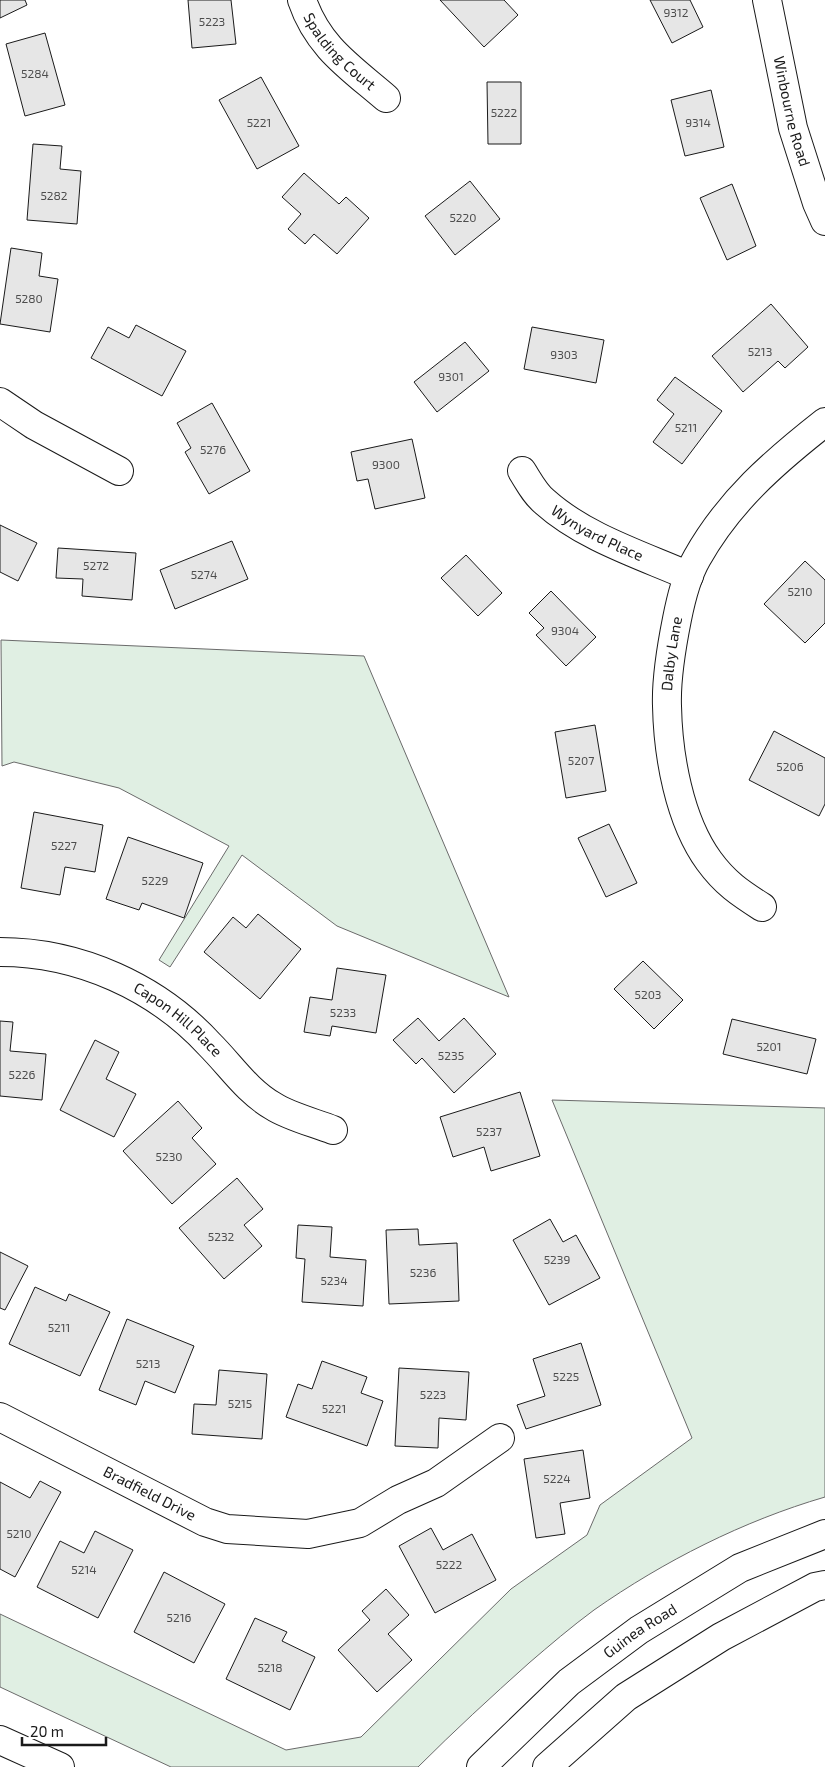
<svg xmlns="http://www.w3.org/2000/svg" width="825" height="1767" font-family="'Exo 2',sans-serif">
<style>
.green{fill:#e0efe3;stroke:#6a6a6a}
.building{fill:#e6e6e6;stroke:#1a1a1a}
.lines{fill:none;stroke-linecap:round;stroke-linejoin:round}
.minor-casing{stroke:#1a1a1a;stroke-width:30}
.major-casing{stroke:#1a1a1a;stroke-width:30}
.minor{stroke:#fff;stroke-width:28}
.major{stroke:#fff;stroke-width:28}
.labels{text-anchor:middle;stroke-width:4;stroke-linejoin:round;paint-order:stroke}
.number-label{font-size:12px;fill:#4d4d4d}
.street-label{font-size:15px;fill:#1a1a1a;stroke:#fff}
</style>
<rect width="100%" height="100%" fill="#fff"/>
<g class="green">
<path d="M1,640L364,656L509,997L337,926L242,855L170,967L159,960L229,846L119,788L14,762L2,766Z"/>
<path d="M552,1100L825,1108V1497C743,1521 664,1561 594,1610C571,1627 550,1645 529,1663C491,1697 454,1731 418,1767H171L0,1687V1614L286,1750L361,1737L511,1589L587,1535L600,1505L692,1438Z"/>
</g>
<g class="building">
<path d="M0,0H25L27,5L0,18Z"/>
<path d="M188,0H231L236,44L192,48Z"/>
<path d="M440,0H504L518,15L484,47Z"/>
<path d="M650,0H690L703,27L672,43Z"/>
<path d="M45,33L65,105L25,116L6,44Z"/>
<path d="M261,77L299,146L257,169L219,100Z"/>
<path d="M487,82H521V144H488Z"/>
<path d="M711,90L724,147L685,156L671,100Z"/>
<path d="M33,144L62,146L60,169L81,171L77,224L27,220Z"/>
<path d="M304,173L339,204L346,197L369,218L337,254L314,234L305,244L288,229L301,214L282,197Z"/>
<path d="M470,181L500,219L455,255L425,216Z"/>
<path d="M732,184L756,246L727,260L700,198Z"/>
<path d="M11,248L42,253L39,276L58,279L50,332L0,324Z"/>
<path d="M771,304L808,347L785,368L778,361L743,392L712,356Z"/>
<path d="M136,325L186,351L162,396L91,358L108,327L129,338Z"/>
<path d="M532,327L604,340L596,383L524,369Z"/>
<path d="M465,342L489,371L437,412L414,382Z"/>
<path d="M675,377L722,411L682,464L653,442L674,414L657,400Z"/>
<path d="M212,403L250,471L209,494L185,452L191,448L177,423Z"/>
<path d="M412,439L425,498L375,509L368,479L357,481L351,452Z"/>
<path d="M0,525L37,543L18,581L0,572Z"/>
<path d="M232,541L248,579L175,609L160,570Z"/>
<path d="M58,548L136,553L132,600L82,596L83,579L56,578Z"/>
<path d="M466,555L502,593L478,616L441,578Z"/>
<path d="M805,561L825,580V623L805,643L764,604Z"/>
<path d="M551,591L596,637L566,666L536,635L544,628L529,613Z"/>
<path d="M595,725L606,791L566,798L555,732Z"/>
<path d="M774,731L825,758V804L819,816L749,780Z"/>
<path d="M34,812L103,825L95,872L65,867L60,895L21,888Z"/>
<path d="M609,824L637,883L606,897L578,838Z"/>
<path d="M128,837L203,863L184,918L142,903L139,910L106,899Z"/>
<path d="M258,914L301,949L260,999L204,952L233,917L246,928Z"/>
<path d="M643,961L683,1000L654,1029L614,989Z"/>
<path d="M337,968L386,975L376,1033L332,1026L330,1036L304,1032L310,997L332,1000Z"/>
<path d="M418,1018L439,1041L464,1018L496,1054L454,1093L422,1058L416,1064L393,1040Z"/>
<path d="M732,1019L816,1039L807,1074L723,1054Z"/>
<path d="M0,1021L13,1022L10,1051L46,1054L42,1100L0,1096Z"/>
<path d="M95,1040L119,1052L106,1079L136,1094L114,1137L60,1110Z"/>
<path d="M520,1092L540,1156L491,1171L484,1147L453,1157L440,1117Z"/>
<path d="M178,1101L202,1128L192,1138L216,1164L172,1204L123,1151Z"/>
<path d="M237,1178L263,1209L244,1225L262,1246L224,1279L179,1228Z"/>
<path d="M550,1219L563,1242L576,1235L600,1278L549,1305L513,1240Z"/>
<path d="M298,1225L332,1227L330,1257L366,1260L363,1306L302,1302L305,1259L296,1258Z"/>
<path d="M418,1229L419,1245L457,1243L459,1301L389,1304L386,1230Z"/>
<path d="M0,1252L28,1266L5,1310L0,1308Z"/>
<path d="M35,1287L66,1301L69,1294L110,1312L80,1376L9,1344Z"/>
<path d="M127,1319L194,1346L175,1393L145,1381L136,1405L99,1390Z"/>
<path d="M581,1343L601,1405L526,1429L517,1405L545,1396L533,1359Z"/>
<path d="M322,1361L367,1377L361,1393L383,1401L367,1446L286,1417L298,1384L312,1389Z"/>
<path d="M399,1368L469,1372L466,1420L439,1418L438,1448L395,1446Z"/>
<path d="M219,1370L267,1374L262,1439L192,1434L194,1404L216,1405Z"/>
<path d="M583,1450L590,1498L560,1503L565,1534L536,1538L524,1459Z"/>
<path d="M40,1481L61,1492L15,1577L0,1569V1482L30,1498Z"/>
<path d="M431,1528L443,1550L472,1534L496,1580L435,1613L399,1546Z"/>
<path d="M95,1531L133,1550L98,1618L37,1587L60,1541L84,1553Z"/>
<path d="M164,1572L225,1604L194,1663L134,1632Z"/>
<path d="M386,1589L409,1615L388,1634L412,1660L377,1692L338,1650L370,1620L362,1611Z"/>
<path d="M255,1618L287,1632L282,1641L315,1657L290,1710L226,1679Z"/>
</g>
<g class="lines">
<g class="minor-casing">
<g id="minor">
<path id="s1" d="M302,0C318,47 350,67 386,98"/>
<path id="s2" d="M767,0L793,128L817,203L825,221"/>
<path d="M0,402L34,425L119,471"/>
<path id="s3" d="M522,471C529,482 535,494 545,502C584,537 641,555 689,576"/>
<path id="s4" d="M762,907C740,893 725,883 709,861C679,820 668,755 667,706C666,680 672,644 677,619C681,599 686,577 697,558C729,501 774,462 825,422"/>
<path id="s5" d="M0,952C79,952 157,987 210,1045C231,1066 247,1091 273,1106C288,1116 315,1123 333,1130"/>
<path id="s6" d="M0,1417L205,1522L227,1529L308,1534L360,1523L398,1500L436,1483L500,1438"/>
</g>
</g>
<g class="major-casing">
<g id="major">
<path d="M0,1740L60,1767"/>
<path id="s7" d="M481,1767L569,1682L639,1630L740,1568L825,1534"/>
<path d="M547,1767L626,1697L721,1637L815,1587L825,1585"/>
</g>
</g>
<use href="#minor" class="minor"/>
<use href="#major" class="major"/>
</g>
<g class="labels">
<g class="number-label">
<text x="676" y="17">9312</text>
<text x="212" y="26">5223</text>
<text x="35" y="78">5284</text>
<text x="504" y="117">5222</text>
<text x="259" y="127">5221</text>
<text x="698" y="127">9314</text>
<text x="54" y="200">5282</text>
<text x="463" y="222">5220</text>
<text x="29" y="303">5280</text>
<text x="760" y="356">5213</text>
<text x="564" y="359">9303</text>
<text x="451" y="381">9301</text>
<text x="686" y="432">5211</text>
<text x="213" y="454">5276</text>
<text x="386" y="469">9300</text>
<text x="96" y="570">5272</text>
<text x="204" y="579">5274</text>
<text x="800" y="596">5210</text>
<text x="565" y="635">9304</text>
<text x="581" y="765">5207</text>
<text x="790" y="771">5206</text>
<text x="64" y="850">5227</text>
<text x="155" y="885">5229</text>
<text x="648" y="999">5203</text>
<text x="343" y="1017">5233</text>
<text x="769" y="1051">5201</text>
<text x="451" y="1060">5235</text>
<text x="22" y="1079">5226</text>
<text x="489" y="1136">5237</text>
<text x="169" y="1161">5230</text>
<text x="221" y="1241">5232</text>
<text x="557" y="1264">5239</text>
<text x="423" y="1277">5236</text>
<text x="334" y="1285">5234</text>
<text x="59" y="1332">5211</text>
<text x="148" y="1368">5213</text>
<text x="566" y="1381">5225</text>
<text x="433" y="1399">5223</text>
<text x="240" y="1408">5215</text>
<text x="334" y="1413">5221</text>
<text x="557" y="1483">5224</text>
<text x="19" y="1538">5210</text>
<text x="449" y="1569">5222</text>
<text x="84" y="1574">5214</text>
<text x="179" y="1622">5216</text>
<text x="270" y="1672">5218</text>
</g>
<g class="street-label">
<text dy="5" stroke="none"><textPath href="#s1" startOffset="65">Spalding Court</textPath></text>
<text dy="5" stroke="none"><textPath href="#s2" startOffset="114">Winbourne Road</textPath></text>
<text dy="5" stroke="none"><textPath href="#s3" startOffset="100">Wynyard Place</textPath></text>
<text dy="5" stroke="none"><textPath href="#s4" startOffset="286">Dalby Lane</textPath></text>
<text dy="5" stroke="none"><textPath href="#s5" startOffset="195">Capon Hill Place</textPath></text>
<text dy="5" stroke="none"><textPath href="#s6" startOffset="168">Bradfield Drive</textPath></text>
<text dy="5" stroke="none"><textPath href="#s7" startOffset="210">Guinea Road</textPath></text>
</g>
</g>
<path d="M22 1737v8h84v-8" fill="none" stroke="#1a1a1a" stroke-width="2.5"/>
<text x="30" y="1737" font-size="15" fill="#1a1a1a" stroke="#ffffff" stroke-width="4" paint-order="stroke">20 m</text>
</svg>
